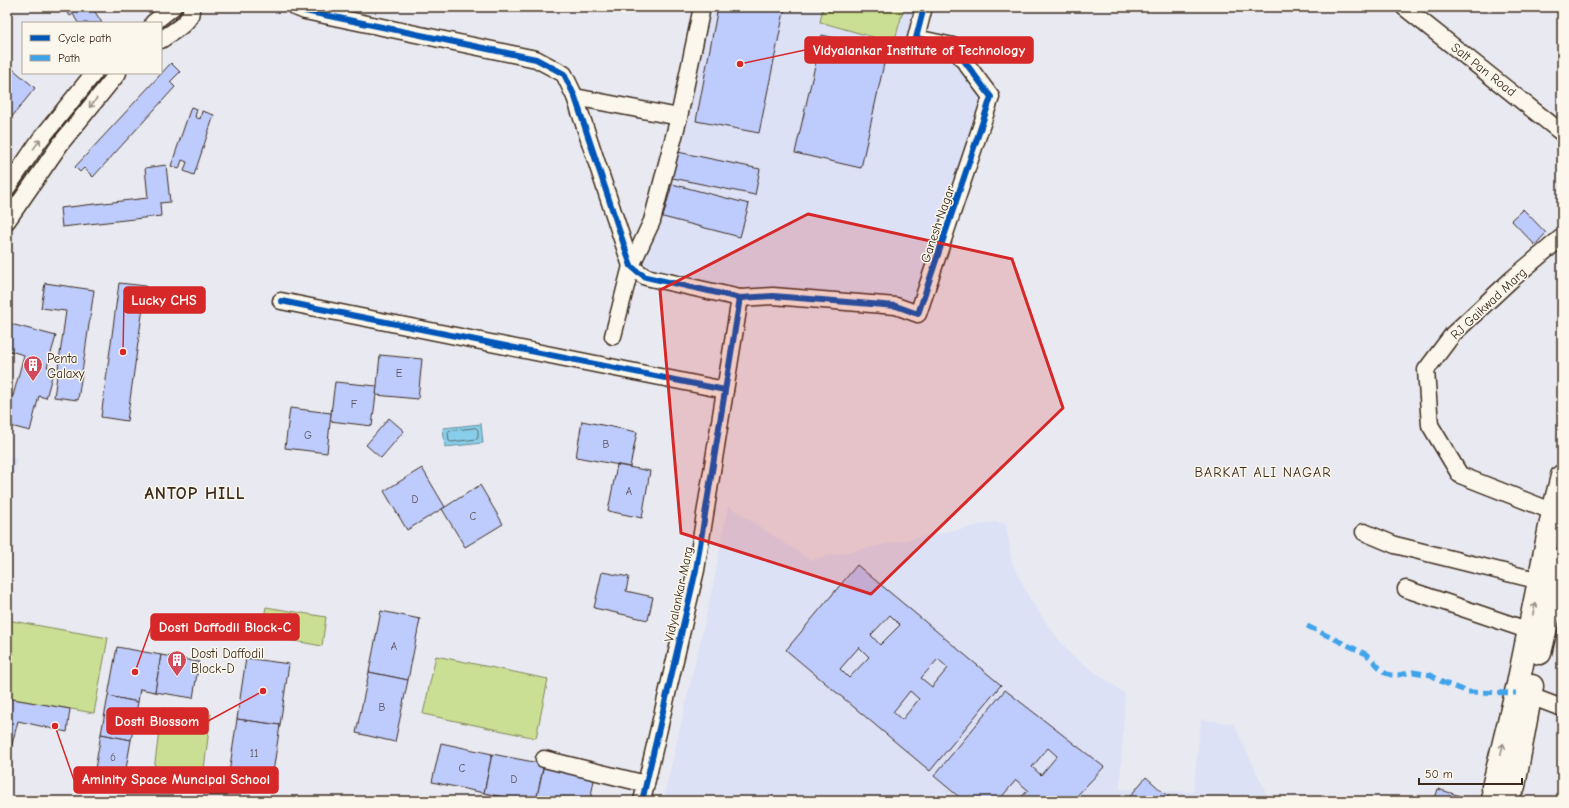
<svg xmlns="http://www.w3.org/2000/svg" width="1569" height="808" font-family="'Comic Neue',sans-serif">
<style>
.built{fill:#dce1f5}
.green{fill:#cadf94;stroke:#828459}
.water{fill:#88ceea;stroke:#698c98}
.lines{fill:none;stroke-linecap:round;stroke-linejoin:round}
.shore{stroke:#5a6c70;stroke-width:1}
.building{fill:#beccfd;stroke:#3b2a1e;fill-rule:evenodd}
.minor-casing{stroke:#3b2a1e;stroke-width:19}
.primary-casing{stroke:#3b2a1e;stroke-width:25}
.minor{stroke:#fbf7ec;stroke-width:16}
.primary{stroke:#fbf7ec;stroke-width:22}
.quiet{stroke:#3fa3ea;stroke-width:5;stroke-dasharray:10 5;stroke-linecap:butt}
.cycleway-casing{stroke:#fbf7ec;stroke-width:8}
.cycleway{stroke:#0057b8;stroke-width:6}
.oneway{stroke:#9b9085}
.marked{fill:#d62828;fill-opacity:0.2;stroke:#d62828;stroke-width:3;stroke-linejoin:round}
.labels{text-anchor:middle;stroke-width:3;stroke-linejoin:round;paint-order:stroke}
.number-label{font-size:11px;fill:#5c5256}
.street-label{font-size:13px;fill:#3b2a1e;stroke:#fbf7ec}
.poi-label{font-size:13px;fill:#3b2a1e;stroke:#fbf7ec;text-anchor:start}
.neighbourhood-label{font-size:14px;letter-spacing:1px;fill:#3b2a1e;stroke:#fbf7ec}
.district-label{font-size:17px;font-weight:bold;letter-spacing:1px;fill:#3b2a1e;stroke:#fbf7ec}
.leader{fill:none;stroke:#d62828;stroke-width:1.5}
.callout-dot{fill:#d62828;stroke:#fbf7ec;stroke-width:1.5}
.callout{fill:#d62828;stroke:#d62828;stroke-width:1.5}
.callout-label{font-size:14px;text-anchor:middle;font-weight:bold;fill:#fff}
</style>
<rect width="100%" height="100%" fill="#e9eaf1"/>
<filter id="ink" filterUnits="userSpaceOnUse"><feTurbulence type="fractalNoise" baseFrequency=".025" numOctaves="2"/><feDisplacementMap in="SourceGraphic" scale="8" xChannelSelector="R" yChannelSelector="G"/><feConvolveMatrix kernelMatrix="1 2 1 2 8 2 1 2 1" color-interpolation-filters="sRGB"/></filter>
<g filter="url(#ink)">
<g class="built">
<path d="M694,7H924L916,38L953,46L991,97L947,200L912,305L646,277L638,272Z"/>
<path d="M7,456L17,459L7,502Z"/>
<path d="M728,506L810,560L995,522L1006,524L1012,562L1030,599L1047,624L1071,655L1125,693L1120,789L1193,792L1201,719L1234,724L1270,801H663L713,585Z"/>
</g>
<g class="green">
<path d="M823,7H904L894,43L820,22Z"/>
<path d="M266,607L326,617L322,646L261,635Z"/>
<path d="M7,620L108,638L94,713L7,698Z"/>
<path d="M436,656L548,679L536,738L423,714Z"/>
<path d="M162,708L211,714L201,792L152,786Z"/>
</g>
<path class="water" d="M481,424L483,443L445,447L443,428Z"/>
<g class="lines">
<path class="shore" d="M476,428L478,430V437L477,439L451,442L449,441L448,433L449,431Z"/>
</g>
<g class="building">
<path d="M64,7H92L102,23H78L73,14L70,16Z"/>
<path d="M718,7H785L759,133L696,121Z"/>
<path d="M822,35L887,50L861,168L795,153Z"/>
<path d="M171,63L180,72L170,82L175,87L93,177L84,168L80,172L75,167Z"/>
<path d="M7,64L35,88L7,123Z"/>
<path d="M191,107L197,109L195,117L200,119L202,111L214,115L194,175L184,171L187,162L182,160L179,169L171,166Z"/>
<path d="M673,151L760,169L755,195L668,177Z"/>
<path d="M166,165L170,202L160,203L161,216L62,227L60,208L148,198L145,168Z"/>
<path d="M672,184L749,204L740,237L663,217Z"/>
<path d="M1523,209L1546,233L1535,245L1511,220Z"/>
<path d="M45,283L94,290L78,400L54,397L66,311L41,308Z"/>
<path d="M119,283L146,286L127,421L101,417Z"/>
<path d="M7,323L56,336L47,367L54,369L46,398L39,396L30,431L7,425V394L13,396L24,355L7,350Z"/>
<path d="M380,355L422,359L418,399L376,395Z"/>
<path d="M335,382L377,386L372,426L330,421Z"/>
<path d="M290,408L331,413L327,453L285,448Z"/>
<path d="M389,418L404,431L381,458L366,445Z"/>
<path d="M582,421L637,432L630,467L576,457Z"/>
<path d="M617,465L650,471L642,518L608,511Z"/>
<path d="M422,468L445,507L407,530L384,491Z"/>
<path d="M480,485L503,524L465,547L442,509Z"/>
<path d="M857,565L1001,685L930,771L786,650ZM890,615L900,625L880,645L871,635ZM859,647L869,657L849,678L840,669ZM938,659L948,668L932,687L921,678ZM910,691L919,699L902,720L893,712Z"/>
<path d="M602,572L629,577L626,591L653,597L648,620L594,608Z"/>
<path d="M381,611L420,619L408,680L369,672Z"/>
<path d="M117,647L161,655L155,692L140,689L138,702L108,696Z"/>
<path d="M161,655L199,662L193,698L155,692Z"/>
<path d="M246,658L289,664L280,725L237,719Z"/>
<path d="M369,672L408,680L395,742L356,733Z"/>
<path d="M1005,690L1104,767L1072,801H1018L1028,790L1016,780L999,800L1000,801H964L934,776ZM1048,748L1057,756L1041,775L1032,767Z"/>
<path d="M108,696L138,702L131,740L101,734Z"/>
<path d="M7,698L70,709L67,732L18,721L7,764Z"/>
<path d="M237,719L280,725L271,786L228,780Z"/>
<path d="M101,734L131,740L124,780L94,775Z"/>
<path d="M441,743L492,754L484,793L432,782Z"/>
<path d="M492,754L544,764L536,801H522L484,793Z"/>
<path d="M544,764L595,775L590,801H536Z"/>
<path d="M1146,777L1173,801H1126Z"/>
<path d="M1438,789L1470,799L1469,801H1434Z"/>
<path d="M80,798L92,799V801H80Z"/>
</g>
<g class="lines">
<g class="minor-casing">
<g id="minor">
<path d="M295,7L305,11L536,59L564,74L575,97L631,266L638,272L646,277L740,298L773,296L896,306L918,314L991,97L953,46L916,38L924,7"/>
<path d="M1404,7L1562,133"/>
<path d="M153,23L173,7"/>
<path d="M161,40C171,32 194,22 191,7"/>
<path d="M575,97L679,117"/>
<path d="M7,188L39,141L94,73"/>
<path d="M7,221L61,143L118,73"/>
<path d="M1562,237L1512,279L1453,334L1426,370L1430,425L1460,475L1562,515"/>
<path d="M281,301L725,390"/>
<path d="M613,336L631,266L652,221L679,117L702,7"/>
<path d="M1364,532L1395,545L1540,581"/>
<path d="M1406,589L1530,631"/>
<path d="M1530,696L1562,708"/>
<path d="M544,759L646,784"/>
<path d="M642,801L696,570L740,298"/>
</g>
</g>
<g class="primary-casing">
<g id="primary">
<path d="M1540,653L1562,561"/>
<path d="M1494,801L1493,787L1518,684L1553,512L1562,476"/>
<path d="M1502,801L1514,786L1532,686"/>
</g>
</g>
<use href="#minor" class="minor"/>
<use href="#primary" class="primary"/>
<path class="quiet" d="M1307,626L1366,654L1385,673L1391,675H1398L1413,672L1431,675L1442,682L1468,692L1516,693"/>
<g class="cycleway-casing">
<g id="cycleway">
<path d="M295,7L305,11L536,59L564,74L575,97L631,266L638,272L646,277L740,298L773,296L896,306L918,314L991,97L953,46L916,38L924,7"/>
<path d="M281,301L725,390"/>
<path d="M642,801L696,570L740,298"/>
</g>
</g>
<use href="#cycleway" class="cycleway"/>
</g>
<defs><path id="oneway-shaft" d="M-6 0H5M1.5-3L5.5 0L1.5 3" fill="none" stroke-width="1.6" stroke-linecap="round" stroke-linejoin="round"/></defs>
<g class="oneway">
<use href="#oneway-shaft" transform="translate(93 103) rotate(129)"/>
<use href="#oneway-shaft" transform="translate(37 144) rotate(-54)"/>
<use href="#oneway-shaft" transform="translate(1534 609) rotate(-79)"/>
<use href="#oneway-shaft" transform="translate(1502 749) rotate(-76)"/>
</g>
</g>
<path class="marked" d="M808,214L1012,259L1063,408L871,594L681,533L660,290Z"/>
<defs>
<g id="building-pin" transform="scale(1)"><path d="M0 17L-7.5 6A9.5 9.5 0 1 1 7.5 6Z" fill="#d1495b" stroke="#fbf7ec"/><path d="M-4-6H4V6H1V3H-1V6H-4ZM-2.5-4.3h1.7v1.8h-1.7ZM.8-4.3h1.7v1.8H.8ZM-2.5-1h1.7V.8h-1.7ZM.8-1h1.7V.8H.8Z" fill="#fff"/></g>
</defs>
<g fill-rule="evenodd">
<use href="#building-pin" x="33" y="365"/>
<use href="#building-pin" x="177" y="660"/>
</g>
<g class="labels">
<g class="number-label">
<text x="399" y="377">E</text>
<text x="354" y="408">F</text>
<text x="308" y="439">G</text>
<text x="606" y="448">B</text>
<text x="629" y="495">A</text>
<text x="415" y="503">D</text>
<text x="473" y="520">C</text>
<text x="394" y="650">A</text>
<text x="382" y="711">B</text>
<text x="254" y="757">11</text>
<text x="113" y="761">6</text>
<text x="462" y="772">C</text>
<text x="514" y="783">D</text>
</g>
<g class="street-label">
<text transform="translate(1484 69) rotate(38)" y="5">Salt Pan Road</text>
<text transform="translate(937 224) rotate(-71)" y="5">Ganesh Nagar</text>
<text transform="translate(1488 303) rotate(-43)" y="5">RJ Gaikwad Marg</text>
<text transform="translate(678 594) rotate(-78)" y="5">Vidyalankar Marg</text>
</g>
<g class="poi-label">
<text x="47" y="363">Penta<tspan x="47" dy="15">Galaxy</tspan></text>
<text x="191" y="658">Dosti Daffodil<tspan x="191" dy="15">Block-D</tspan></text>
</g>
<g class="neighbourhood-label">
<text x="1263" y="477">BARKAT ALI NAGAR</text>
</g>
<g class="district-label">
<text x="195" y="499">ANTOP HILL</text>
</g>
</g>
<path class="leader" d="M740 64L805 50M123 352L124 300M135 672L151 627M263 691L208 721M55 726L74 780"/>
<g class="callout-dot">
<circle cx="740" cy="64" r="4"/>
<circle cx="123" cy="352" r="4"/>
<circle cx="135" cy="672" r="4"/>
<circle cx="263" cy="691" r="4"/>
<circle cx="55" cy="726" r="4"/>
</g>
<g class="callout">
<rect x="805" y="37" width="228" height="26" rx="4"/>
<rect x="124" y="287" width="81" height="26" rx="4"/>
<rect x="151" y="614" width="148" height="26" rx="4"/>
<rect x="107" y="708" width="101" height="26" rx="4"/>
<rect x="74" y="767" width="204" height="26" rx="4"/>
</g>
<g class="callout-label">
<text x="919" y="55">Vidyalankar Institute of Technology</text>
<text x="164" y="305">Lucky CHS</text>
<text x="225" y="632">Dosti Daffodil Block-C</text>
<text x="157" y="726">Dosti Blossom</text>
<text x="176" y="784">Aminity Space Muncipal School</text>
</g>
<rect width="1569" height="808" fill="none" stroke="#fbf7ec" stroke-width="24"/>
<rect x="12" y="12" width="1545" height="784" fill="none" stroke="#3b2a1e" stroke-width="1.5" filter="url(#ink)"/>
<rect x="22" y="22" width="140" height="52" fill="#fbf7ec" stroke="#aea59a"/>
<rect x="30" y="35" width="20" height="6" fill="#0057b8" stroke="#aea59a"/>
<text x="58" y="42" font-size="12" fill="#3b2a1e">Cycle path</text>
<rect x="30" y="55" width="20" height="6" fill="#3fa3ea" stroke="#aea59a"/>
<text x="58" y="62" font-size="12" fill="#3b2a1e">Path</text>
<path d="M1419 778v6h103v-6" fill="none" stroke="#3b2a1e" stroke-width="2"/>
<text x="1425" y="778" font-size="12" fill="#3b2a1e" stroke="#fbf7ec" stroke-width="3" paint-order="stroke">50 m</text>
</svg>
